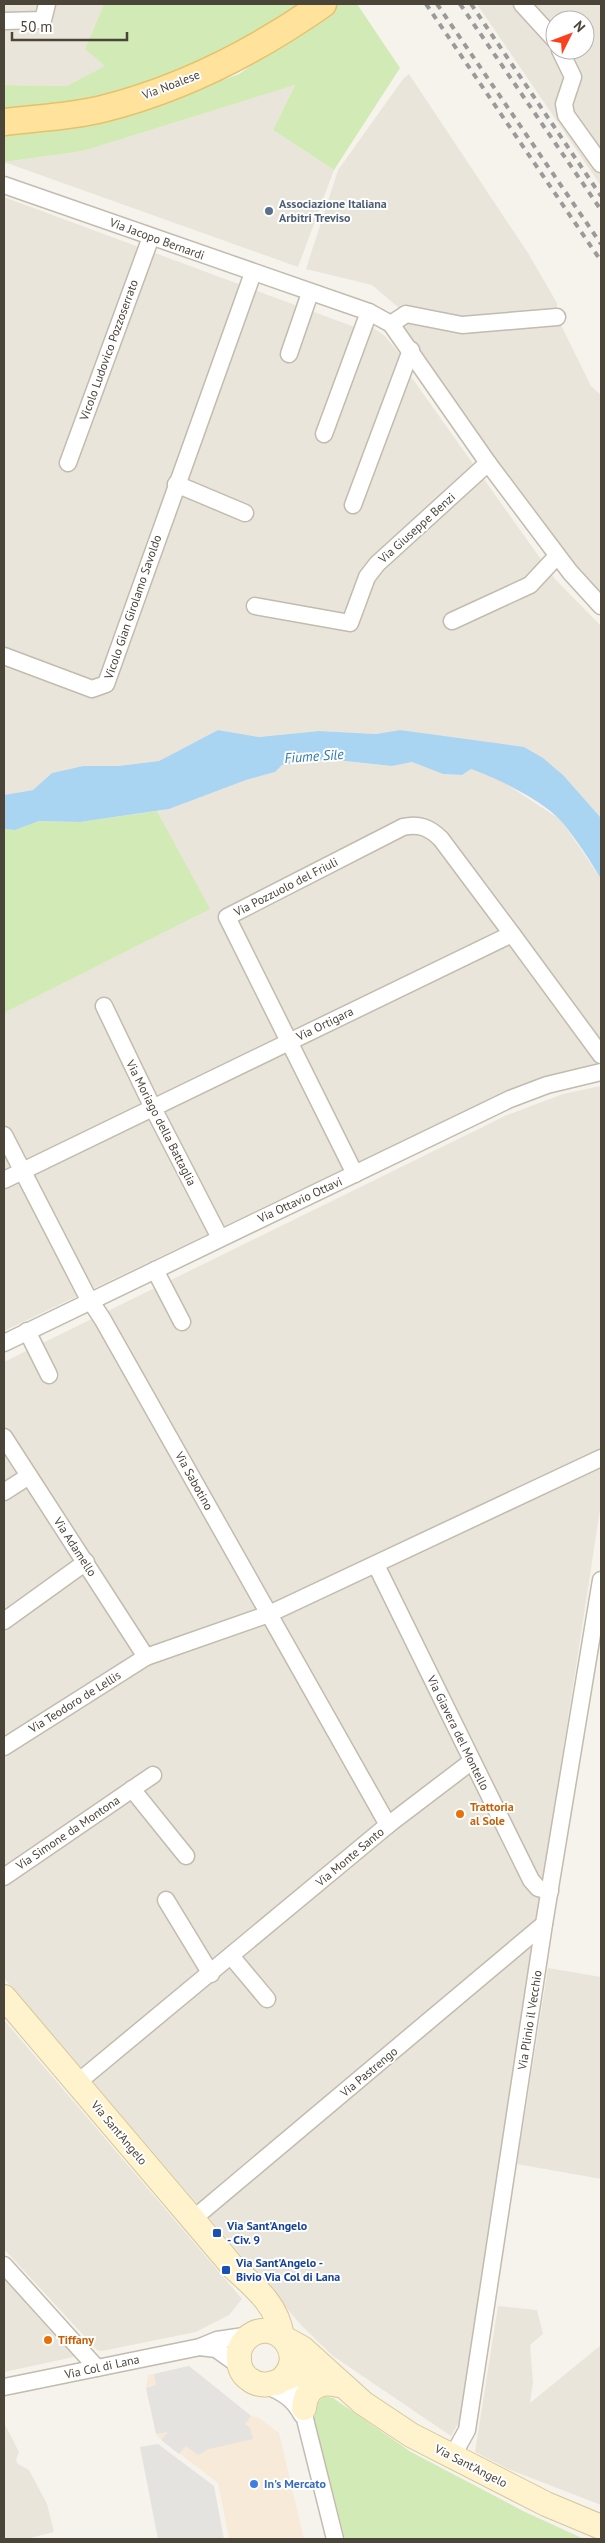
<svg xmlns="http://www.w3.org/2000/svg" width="605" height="2543" font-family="'PT Sans',sans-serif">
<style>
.residential{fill:#eae5da;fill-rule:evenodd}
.commercial{fill:#f7ead8}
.green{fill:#d2eab5}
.parking{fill:#e5e3e0}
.water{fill:#a9d4f2}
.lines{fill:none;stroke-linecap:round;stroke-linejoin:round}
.street-casing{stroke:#c2bbae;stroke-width:19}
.secondary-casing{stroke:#d6c79b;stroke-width:26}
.primary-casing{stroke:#e6c16a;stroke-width:29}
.street{stroke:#fff;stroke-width:16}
.secondary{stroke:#fff3cd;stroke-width:24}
.primary{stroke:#ffe39c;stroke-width:26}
.rail{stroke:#9a9a9a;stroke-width:4;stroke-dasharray:6 6;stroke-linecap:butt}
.service-dot{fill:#5c6f8a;stroke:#fff;stroke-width:2}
.food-dot{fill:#e8710a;stroke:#fff;stroke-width:2}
.transit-dot{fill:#1a4fb4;stroke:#fff;stroke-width:2}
.shop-dot{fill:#3f7fe0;stroke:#fff;stroke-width:2}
.labels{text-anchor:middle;stroke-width:4;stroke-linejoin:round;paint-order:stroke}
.street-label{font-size:12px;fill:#4b4439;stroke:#fff}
.service-label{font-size:12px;font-weight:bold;fill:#4e5e75;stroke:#fff;text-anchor:start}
.food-label{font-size:12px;font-weight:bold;fill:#c56008;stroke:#fff;text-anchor:start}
.transit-label{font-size:12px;font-weight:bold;fill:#164399;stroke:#fff;text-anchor:start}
.shop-label{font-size:12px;font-weight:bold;fill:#366cbe;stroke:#fff;text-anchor:start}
.water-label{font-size:14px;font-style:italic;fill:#2e7ab2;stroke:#fff}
</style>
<rect width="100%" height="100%" fill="#f6f3ec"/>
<g class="residential">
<path d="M4,4H104L85,49L106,66L67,86L4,85Z"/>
<path d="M477,4H601V186ZM555,20H585V50H555Z"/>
<path d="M409,74L528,253L557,303V317L591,386L601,395V606L401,335L406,314L372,285L306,269L338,170L403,79Z"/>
<path d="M295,85L273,130L334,170L298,267L4,162L83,151Z"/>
<path d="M4,197L368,332L370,326L385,336L402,357L407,371L555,579L601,626V818L564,776L490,743L400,730L376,734L319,731L259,737L218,730L159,761L118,766H83L52,773L33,790L4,795Z"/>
<path d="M336,760L392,766L412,762L443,774L462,775L471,769L497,778L561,820L601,879V1062L523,1084L4,1331V1013L209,909L157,811L169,809L246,780L275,772L282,765Z"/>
<path d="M601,1086V1503L461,2419L451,2436L333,2356L301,2325L4,1978V1362L507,1115L563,1094Z"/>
<path d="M548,1968L601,1977V2179L517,2164Z"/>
<path d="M4,2020L242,2299L229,2315L196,2332L102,2351L97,2350L4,2249Z"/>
<path d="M4,2279L74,2357L4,2372Z"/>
<path d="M498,2306L537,2310L543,2334L530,2345L533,2383L530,2403L601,2345V2505L508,2469L475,2452Z"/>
<path d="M4,2423L19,2452L16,2460L18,2464L29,2470L47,2504L54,2532L26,2539H4Z"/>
</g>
<path class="commercial" d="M189,2366L251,2416L258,2417L279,2433L304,2539H229L218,2483L157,2436L146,2388L148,2375Z"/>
<g class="green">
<path d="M104,4H310L279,25L128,93L60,106L4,111V85L67,86L105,66L85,49Z"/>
<path d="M340,4H357L400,68L334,170L273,130L295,85L83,151L4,162V128L142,110L239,74Z"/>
<path d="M157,811L210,909L4,1013V829L15,830L39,821L80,822Z"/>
<path d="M324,2396L333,2398L411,2452L525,2512L584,2539H345L314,2420L318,2403Z"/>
</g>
<g class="parking">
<path d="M189,2366L251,2416L245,2424L250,2428L253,2439L209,2449L198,2455L186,2446L179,2454L161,2440L168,2432L156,2434L146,2388L156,2385L154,2374Z"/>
<path d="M158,2444L214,2486L224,2539H158L140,2447Z"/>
</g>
<path class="water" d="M218,730L259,737L319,731L376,734L400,730L524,747L543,758L564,776L601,818V879C590,860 576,839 562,822C544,801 497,778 471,769L462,775L443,774L412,762L392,766L336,760L307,761L282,765L275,772L246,780L169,809L80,822L39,821L15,830L4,829V795L33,790L52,773L83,766H118L159,761Z"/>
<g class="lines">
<g class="street-casing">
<g id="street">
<path d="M522,4L555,40"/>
<path d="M4,21L43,20L47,4"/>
<path d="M560,50L573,77L564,104L566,115L601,164"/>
<path d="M4,185L369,312L391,324L488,463L570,572L601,606"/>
<path d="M391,324L406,314L462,325L557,317"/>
<path d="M289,354L310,293"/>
<path d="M324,434L369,312"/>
<path d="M68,463L151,237"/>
<path d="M176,484L245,513"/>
<path d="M353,505L411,350"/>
<path d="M255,606L350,623L367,577L377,564L488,463"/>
<path d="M452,621L530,585L557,556"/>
<path d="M4,656L92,689L106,684L253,273"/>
<path d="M104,1006L153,1108L220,1238"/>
<path d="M4,1135L86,1294L103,1320L388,1825"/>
<path d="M355,1174L227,917L403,827C419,823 430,828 441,839L512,934"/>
<path d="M4,1180L512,934L601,1055"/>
<path d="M155,1270L182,1322"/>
<path d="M27,1331L49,1375"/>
<path d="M4,1343L510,1099L547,1085L601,1072"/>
<path d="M4,1437L146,1657"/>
<path d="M4,1492L29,1476"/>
<path d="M376,1565L531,1880L538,1888L550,1891"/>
<path d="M4,1621L86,1562"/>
<path d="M4,1747L146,1657L269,1614L601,1458"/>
<path d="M132,1789L186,1856"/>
<path d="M4,1877L153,1775"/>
<path d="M166,1900L211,1974"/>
<path d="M231,1956L267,1999"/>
<path d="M77,2083L388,1825L472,1761"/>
<path d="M193,2219L544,1924"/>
<path d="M4,2265L97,2368"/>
<path d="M200,2347L216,2349L240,2366"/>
<path d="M294,2364L306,2423L335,2539"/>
<path d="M265,2385C282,2392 293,2398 302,2415"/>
<path d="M4,2387L200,2347L217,2340L251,2335"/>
<path d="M452,2457L467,2430L544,1924L601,1580"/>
</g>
</g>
<g class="secondary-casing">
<g id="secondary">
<path d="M4,1997L234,2268C256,2288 278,2306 282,2337"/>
<path d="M284,2338L302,2348L363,2403L411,2435L546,2504L601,2527"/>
<path d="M277,2383C313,2358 275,2313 247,2338C241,2344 238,2351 239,2359C239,2367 242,2374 249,2379C269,2395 288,2371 310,2372C319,2372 327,2377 335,2382"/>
<path d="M304,2408C306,2388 319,2380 338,2385"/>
</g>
</g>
<g class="primary-casing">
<path id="primary" d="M4,122C36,118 70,117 102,109C182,89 256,51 323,4"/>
</g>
<use href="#street" class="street"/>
<use href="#secondary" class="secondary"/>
<use href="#primary" class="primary"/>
<g class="rail">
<path d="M426,4L601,261"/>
<path d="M437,4L601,244"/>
<path d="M460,4L601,210"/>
<path d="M471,4L601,196"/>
</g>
</g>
<circle class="service-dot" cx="269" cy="211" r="5"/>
<g class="food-dot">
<circle cx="460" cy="1814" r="5"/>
<circle cx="48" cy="2340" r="5"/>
</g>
<g class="transit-dot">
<rect x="212" y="2228" width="10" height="10" rx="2.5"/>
<rect x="221" y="2265" width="10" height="10" rx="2.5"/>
</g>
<circle class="shop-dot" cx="254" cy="2484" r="5"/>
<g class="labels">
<g class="street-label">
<text transform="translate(171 85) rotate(-21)" y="4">Via Noalese</text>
<text transform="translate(157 239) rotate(20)" y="4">Via Jacopo Bernardi</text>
<text transform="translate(109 350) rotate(-70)" y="4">Vicolo Ludovico Pozzoserrato</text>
<text transform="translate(417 528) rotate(-42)" y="4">Via Giuseppe Benzi</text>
<text transform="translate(133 607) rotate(-71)" y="4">Vicolo Gian Girolamo Savoldo</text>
<text transform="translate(286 887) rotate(-27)" y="4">Via Pozzuolo del Friuli</text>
<text transform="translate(325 1024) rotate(-26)" y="4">Via Ortigara</text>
<text transform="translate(161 1123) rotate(63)" y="4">Via Moriago della Battaglia</text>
<text transform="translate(300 1200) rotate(-25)" y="4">Via Ottavio Ottavi</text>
<text transform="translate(194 1481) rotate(61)" y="4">Via Sabotino</text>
<text transform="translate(75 1547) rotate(57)" y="4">Via Adamello</text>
<text transform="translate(75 1702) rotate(-32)" y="4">Via Teodoro de Lellis</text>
<text transform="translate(458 1733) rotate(64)" y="4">Via Giavera del Montello</text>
<text transform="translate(68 1833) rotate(-34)" y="4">Via Simone da Montona</text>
<text transform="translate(350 1857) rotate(-40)" y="4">Via Monte Santo</text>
<text transform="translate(530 2020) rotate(-81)" y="4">Via Plinio il Vecchio</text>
<text transform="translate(369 2072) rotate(-40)" y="4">Via Pastrengo</text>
<text transform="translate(119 2133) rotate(50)" y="4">Via Sant'Angelo</text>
<text transform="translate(102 2367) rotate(-12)" y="4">Via Col di Lana</text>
<text transform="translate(471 2466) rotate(27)" y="4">Via Sant'Angelo</text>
</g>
<g class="service-label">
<text x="279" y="208">Associazione Italiana<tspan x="279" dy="14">Arbitri Treviso</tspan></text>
</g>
<g class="food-label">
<text x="470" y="1811">Trattoria<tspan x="470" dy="14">al Sole</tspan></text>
<text x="58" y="2344">Tiffany</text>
</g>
<g class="transit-label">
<text x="227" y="2230">Via Sant'Angelo<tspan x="227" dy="14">- Civ. 9</tspan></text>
<text x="236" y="2267">Via Sant'Angelo -<tspan x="236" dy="14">Bivio Via Col di Lana</tspan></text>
</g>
<g class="shop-label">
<text x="264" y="2488">In's Mercato</text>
</g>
<g class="water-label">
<text transform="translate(314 756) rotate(-4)" y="5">Fiume Sile</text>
</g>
</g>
<rect width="605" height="2543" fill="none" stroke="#4b4439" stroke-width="10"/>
<g transform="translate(570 35) rotate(48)"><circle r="24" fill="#ffffff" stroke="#b7b4b0"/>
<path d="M0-4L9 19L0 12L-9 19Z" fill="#fc3f1d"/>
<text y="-8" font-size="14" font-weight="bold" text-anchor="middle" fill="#4b4439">N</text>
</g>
<path d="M12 32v8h115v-8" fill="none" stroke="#4b4439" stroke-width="2.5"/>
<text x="20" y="32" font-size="15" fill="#4b4439" stroke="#ffffff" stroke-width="4" paint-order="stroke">50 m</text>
</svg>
